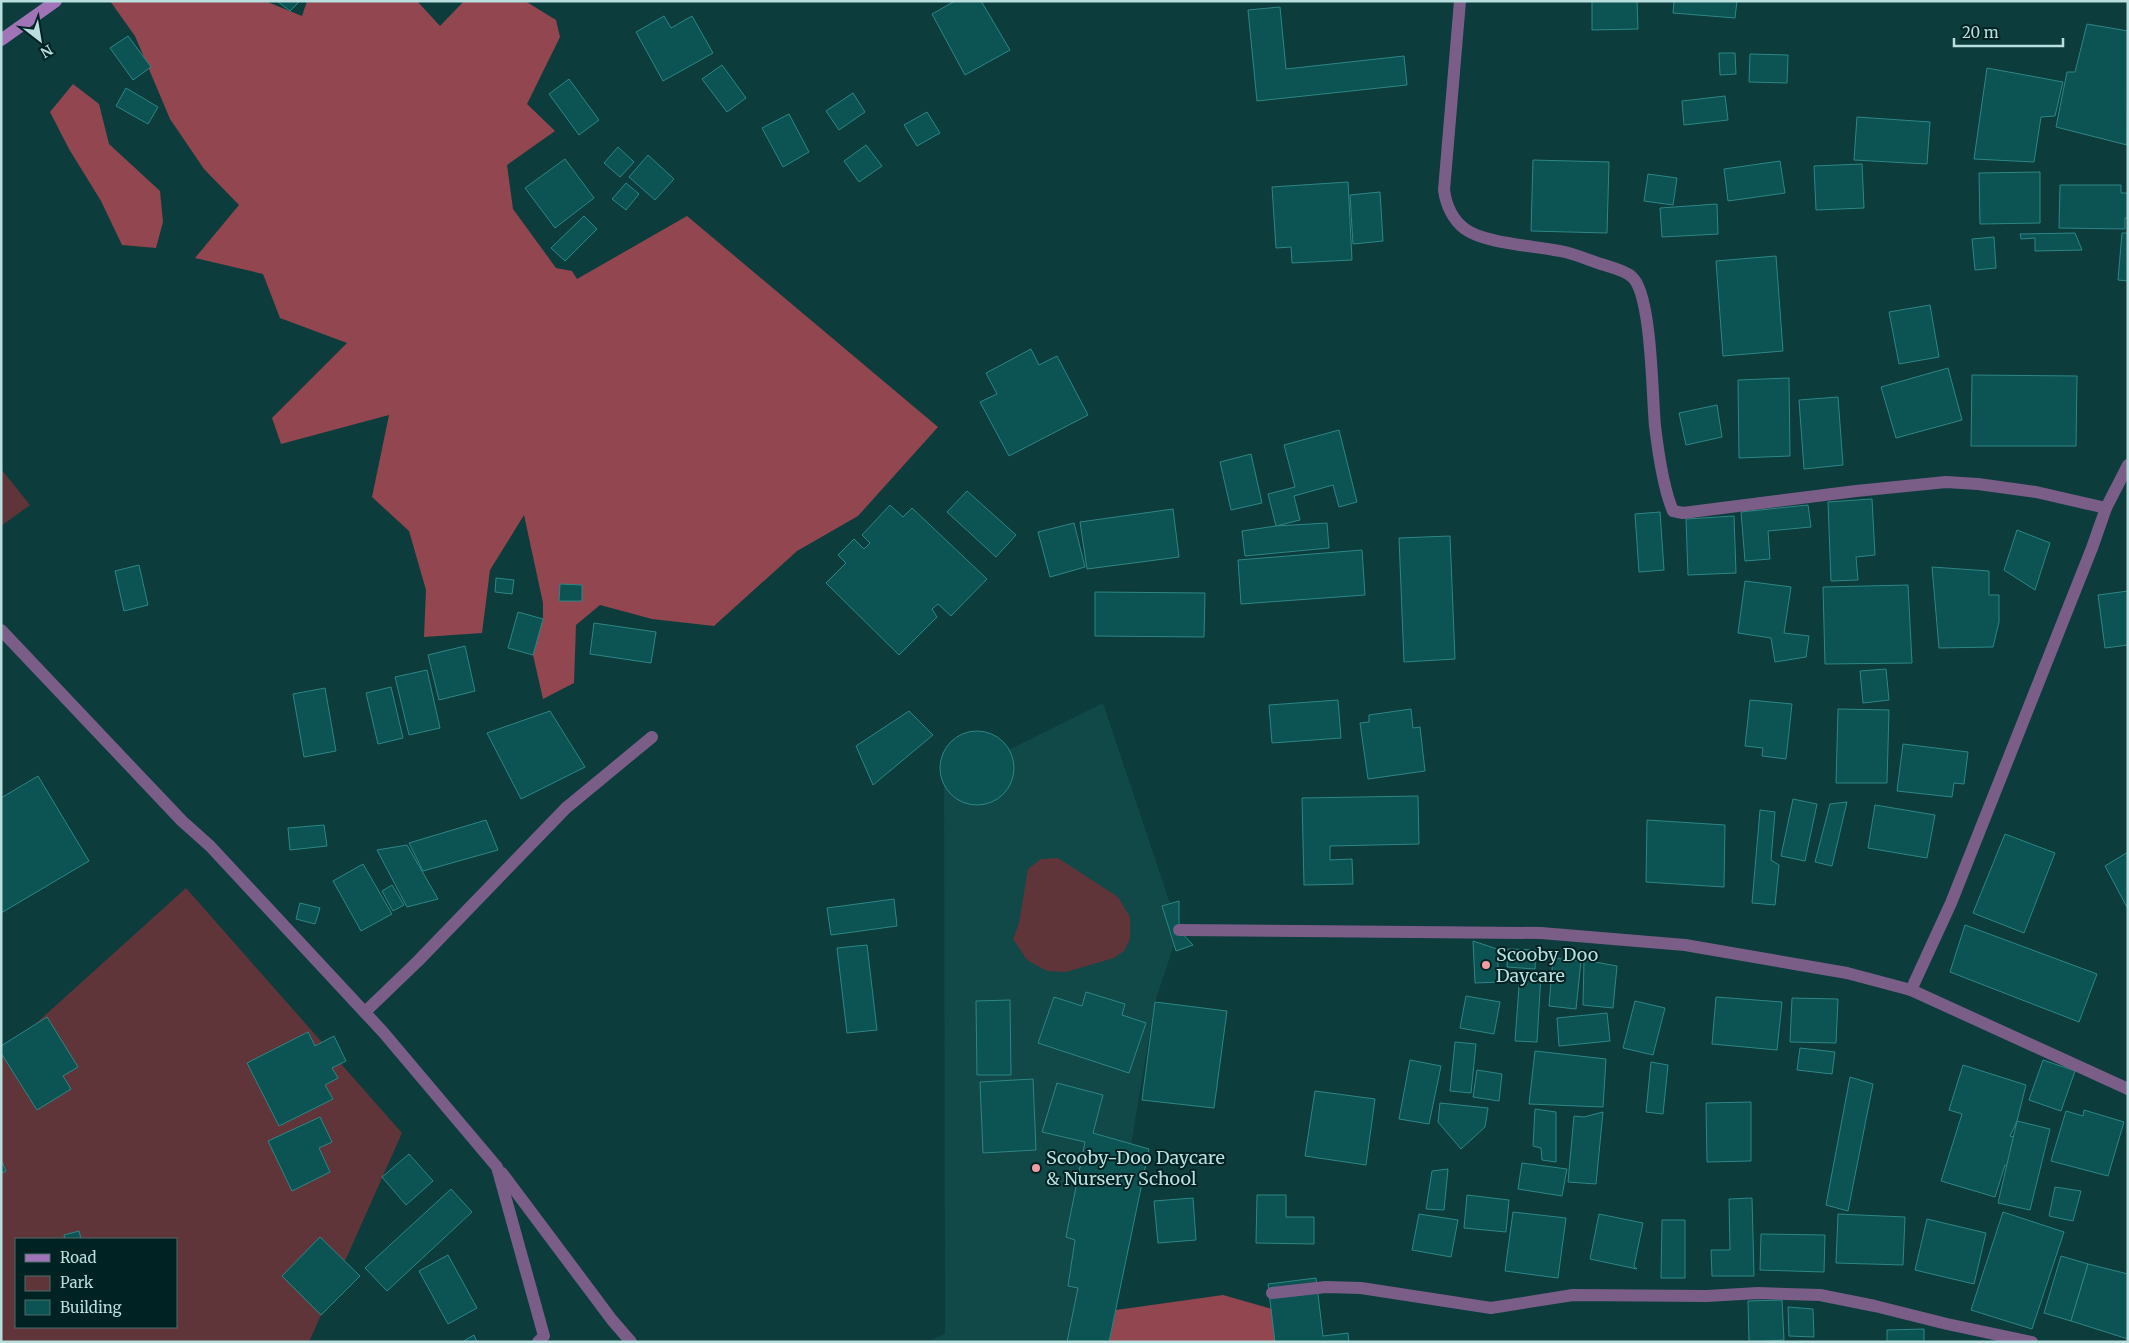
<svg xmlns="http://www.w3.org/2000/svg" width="2129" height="1343" font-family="Merriweather,serif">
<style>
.built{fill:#114848}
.green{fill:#603539;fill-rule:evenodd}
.forest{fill:#92464f}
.building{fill:#0c5353;stroke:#2f8686}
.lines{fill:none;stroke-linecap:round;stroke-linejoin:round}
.minor{stroke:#7a5e88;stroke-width:12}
.secondary{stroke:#a174b7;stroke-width:12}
.poi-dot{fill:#f49aa2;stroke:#022;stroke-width:2}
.labels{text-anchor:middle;stroke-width:4;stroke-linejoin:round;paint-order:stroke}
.poi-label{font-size:18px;fill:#b8dfde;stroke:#022;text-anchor:start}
</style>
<rect width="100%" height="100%" fill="#0d3c3c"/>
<path class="built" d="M1103,703L1179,930L1155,1002L1098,1342H927L945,1334L944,782Z"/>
<g class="green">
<path d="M1,469L30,505L1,526Z"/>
<path d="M1058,858L1118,897L1130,917V939L1124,951L1114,958L1066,972L1047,971L1027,960L1013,939L1019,923L1028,869L1041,859Z"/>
<path d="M186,888L402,1133L309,1342H1V1055ZM16,1239H176V1327H16Z"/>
</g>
<g class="forest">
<path d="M110,1H265L302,16L307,1H417L440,26L464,1H525L556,20L560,37L527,104L555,131L507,165L513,209L556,268L572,271L577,279L687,216L938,427L858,516L797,551L714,626L652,619L600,605L576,625L574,683L543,699L533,655L543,619V603L524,515L490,570L482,633L424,637L426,590L409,531L372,497L389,415L281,444L272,418L347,343L280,318L263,274L195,258L239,205L204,169L170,119L135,36Z"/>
<path d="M73,84L99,104L109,144L160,191L163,222L156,248L122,245L101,201L69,149L50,112Z"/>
<path d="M1223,1295L1289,1314L1277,1342H1109L1116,1310Z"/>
</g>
<g class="building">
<path d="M277,1H300L290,11Z"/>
<path d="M955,1H981L1010,50L965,75L932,14Z"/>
<path d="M1592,1H1637L1638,29L1592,30Z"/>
<path d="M1674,1H1737L1735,18L1673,13Z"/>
<path d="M1280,7L1286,69L1404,56L1407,85L1257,101L1248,10Z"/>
<path d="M664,16L671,28L692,16L713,53L663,81L636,32Z"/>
<path d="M2087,24L2128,31L2127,145L2056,127L2067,72H2075Z"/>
<path d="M128,36L151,67L133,80L110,48Z"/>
<path d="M1719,53H1735L1736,74L1720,75Z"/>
<path d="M1750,54L1788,55L1787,83L1749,82Z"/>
<path d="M722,65L746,98L727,112L702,79Z"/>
<path d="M1987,68L2063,82L2055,116L2041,117L2034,162L1974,159Z"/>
<path d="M569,79L599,120L579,135L549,94Z"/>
<path d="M126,88L158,107L148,124L116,106Z"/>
<path d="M853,93L865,112L839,130L826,111Z"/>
<path d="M1725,96L1728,120L1684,125L1682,101Z"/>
<path d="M927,112L940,133L917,146L904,125Z"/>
<path d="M789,114L809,152L783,167L762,128Z"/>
<path d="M1857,117L1930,122L1927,164L1854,160Z"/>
<path d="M866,145L882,166L859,182L844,161Z"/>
<path d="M618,147L634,162L620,177L604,163Z"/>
<path d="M648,155L674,179L655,200L629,177Z"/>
<path d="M565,159L594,198L555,228L525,188Z"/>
<path d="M1533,160L1609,162L1607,233L1531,231Z"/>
<path d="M1780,161L1785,193L1728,201L1724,169Z"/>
<path d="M1862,164L1864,208L1816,210L1814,166Z"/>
<path d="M2040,172V223L1980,224L1979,173Z"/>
<path d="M1648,174L1677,178L1673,205L1644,201Z"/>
<path d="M1348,182L1352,260L1292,263L1291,247L1276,248L1272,187Z"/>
<path d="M626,183L639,194L626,210L612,199Z"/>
<path d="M2060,185H2121V193H2128V218H2125V229L2059,228Z"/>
<path d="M1380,192L1383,241L1353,244L1350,195Z"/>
<path d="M1717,204L1718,234L1662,237L1660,208Z"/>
<path d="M584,216L597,229L565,261L551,248Z"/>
<path d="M2075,233L2082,250L2035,251V238L2021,239L2020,234Z"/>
<path d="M2122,233H2128V281L2118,280Z"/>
<path d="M1994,237L1996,268L1975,270L1972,239Z"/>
<path d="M1776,256L1783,351L1723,356L1716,261Z"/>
<path d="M1930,305L1939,357L1899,364L1889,312Z"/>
<path d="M1031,349L1039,365L1057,356L1088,415L1009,456L980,402L997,394L986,373Z"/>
<path d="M1948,368L1962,420L1896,438L1881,387Z"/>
<path d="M1972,375L2077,376L2076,446H1971Z"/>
<path d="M1789,378L1790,456L1739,458L1738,380Z"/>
<path d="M1838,397L1843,465L1804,469L1799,400Z"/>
<path d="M1717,405L1722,437L1686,445L1679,413Z"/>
<path d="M1339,430L1357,502L1339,507L1333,485L1294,496L1300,520L1276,526L1268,494L1295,487L1284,445Z"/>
<path d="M1251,454L1262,503L1231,510L1220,462Z"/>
<path d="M967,491L1016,535L996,557L947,512Z"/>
<path d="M1872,499L1875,555L1856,557L1858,580L1831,581L1828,502Z"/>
<path d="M890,505L903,517L912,508L987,579L951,616L938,604L932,609L937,617L899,655L826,583L846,563L838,555L854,539L864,549L870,543L862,535Z"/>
<path d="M1808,505L1811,527L1768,531L1770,559L1745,561L1741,512Z"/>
<path d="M1173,509L1179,557L1087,569L1080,522Z"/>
<path d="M1660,512L1664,570L1639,572L1635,514Z"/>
<path d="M1734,516L1736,573L1688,575L1686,519Z"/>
<path d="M1074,523L1085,567L1050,577L1038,532Z"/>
<path d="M1327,523L1329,548L1245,556L1242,531L1276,526Z"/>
<path d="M2017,530L2050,543L2035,590L2004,570Z"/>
<path d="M1450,536L1455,659L1404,662L1399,538Z"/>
<path d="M1362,550L1365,595L1241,604L1238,560Z"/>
<path d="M139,565L148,605L124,611L115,571Z"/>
<path d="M1932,567L1989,571V595H1999V622L1993,647L1939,648Z"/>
<path d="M496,578L514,580L512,594L495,592Z"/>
<path d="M1745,581L1791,587L1784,633L1809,636L1806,657L1775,662L1771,638L1738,633Z"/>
<path d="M560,584L582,585V601H559Z"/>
<path d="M1908,585L1912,663L1825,664L1823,587Z"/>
<path d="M2128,591V645L2105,648L2098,595Z"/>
<path d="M1095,592L1205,593L1204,637L1095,636Z"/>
<path d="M518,612L543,619L533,655L508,648Z"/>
<path d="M594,623L656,632L651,663L590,654Z"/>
<path d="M465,646L475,691L439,700L428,655Z"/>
<path d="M1886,669L1889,700L1863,703L1860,671Z"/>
<path d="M427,670L440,728L409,735L395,677Z"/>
<path d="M391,687L403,738L378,744L366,693Z"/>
<path d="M325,688L336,751L304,757L293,694Z"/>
<path d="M1338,700L1341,738L1272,743L1269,705Z"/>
<path d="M1750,700L1792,704L1786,759L1762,756L1763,748L1745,746Z"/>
<path d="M1411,709L1413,728L1420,727L1425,771L1368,779L1360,723L1369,722V715Z"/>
<path d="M1838,709L1889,710L1887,783H1836Z"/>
<path d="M550,711L585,767L521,799L487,733Z"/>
<path d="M909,711L933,735L873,785L856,746Z"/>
<circle cx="977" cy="768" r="37"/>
<path d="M1903,744L1968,752L1964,784L1954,783L1952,797L1897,791Z"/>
<path d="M38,776L89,861L1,913V798Z"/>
<path d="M1418,796L1419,844L1330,846V860L1352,859L1353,884L1304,885L1302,798Z"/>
<path d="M1793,799L1817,804L1805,861L1781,856Z"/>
<path d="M1847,802L1832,866L1815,862L1830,804Z"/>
<path d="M1875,805L1935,815L1927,858L1868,848Z"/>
<path d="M1760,810L1775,812L1771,860L1779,865L1775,905L1752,903Z"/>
<path d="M486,820L498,850L423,871L409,843Z"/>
<path d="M1647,820L1725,825L1724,887L1646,882Z"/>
<path d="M324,825L327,846L290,850L288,828Z"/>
<path d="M2005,834L2055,853L2024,933L1973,913Z"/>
<path d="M407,845L438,899L407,907L377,850Z"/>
<path d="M2128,852V909L2105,866Z"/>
<path d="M363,864L392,914L361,931L333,881Z"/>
<path d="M392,885L404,905L393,911L382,891Z"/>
<path d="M894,899L897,926L831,935L827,908Z"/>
<path d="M1179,901V930L1193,945L1176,951L1162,906Z"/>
<path d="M300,903L320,908L315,924L296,919Z"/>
<path d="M1965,925L2097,974L2079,1022L1950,972Z"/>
<path d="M1473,941L1497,949L1499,982L1475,983Z"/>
<path d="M867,945L877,1030L847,1033L837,948Z"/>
<path d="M1508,949L1536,950L1535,969L1507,967Z"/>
<path d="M1553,958L1581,961L1576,1009L1549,1006Z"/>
<path d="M1584,960L1617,966L1613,1008L1583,1005Z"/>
<path d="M1520,973L1541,974L1537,1042L1515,1041Z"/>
<path d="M1086,992L1125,1004L1122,1015L1146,1023L1129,1073L1038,1043L1054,997L1082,1006Z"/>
<path d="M1466,996L1500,1002L1494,1034L1460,1028Z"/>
<path d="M1716,997L1782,1002L1777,1050L1712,1044Z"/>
<path d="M1792,998L1838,999L1836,1043L1790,1042Z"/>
<path d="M1010,1000L1011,1075H977L976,1001Z"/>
<path d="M1635,1001L1665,1008L1653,1055L1623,1048Z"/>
<path d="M1155,1002L1227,1011L1214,1108L1142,1100Z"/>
<path d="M1607,1013L1610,1041L1559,1046L1557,1018Z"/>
<path d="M47,1017L78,1067L63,1076L71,1089L37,1110L1,1053V1046Z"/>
<path d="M308,1032L315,1046L334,1036L346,1061L332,1068L338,1078L325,1085L333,1099L279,1126L247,1063Z"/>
<path d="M1455,1042L1476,1044L1471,1093L1450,1091Z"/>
<path d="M1800,1048L1835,1052L1832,1074L1797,1070Z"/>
<path d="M1535,1051L1606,1059L1603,1107L1529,1104Z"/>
<path d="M1410,1060L1441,1066L1429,1124L1399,1119Z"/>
<path d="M2043,1060L2075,1071L2061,1111L2029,1100Z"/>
<path d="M1651,1062L1668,1065L1663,1114L1646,1112Z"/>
<path d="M1963,1065L2026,1085L2017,1121L2010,1136L2025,1140L2015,1169L2005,1165L1995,1197L1941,1181L1962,1114L1949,1110Z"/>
<path d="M1477,1070L1502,1074L1499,1101L1473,1097Z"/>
<path d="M1850,1077L1873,1084L1848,1211L1826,1205Z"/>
<path d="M1033,1079L1036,1150L983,1153L980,1082Z"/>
<path d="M1057,1083L1103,1095L1093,1133L1149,1149L1109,1342H1067L1078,1288L1068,1286L1075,1240L1066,1237L1085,1142L1042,1132Z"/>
<path d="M1315,1091L1375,1099L1366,1165L1305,1156Z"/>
<path d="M1751,1102V1161L1707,1162L1706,1103Z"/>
<path d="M1440,1103L1488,1108L1485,1127L1461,1149L1438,1122Z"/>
<path d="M1535,1109L1556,1112V1162L1542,1160L1541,1148L1533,1146Z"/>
<path d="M2084,1110L2124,1122L2108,1176L2051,1161L2066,1111L2083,1116Z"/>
<path d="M1603,1112L1596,1184L1568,1182L1574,1116L1584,1117Z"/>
<path d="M320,1117L332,1142L319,1148L330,1172L292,1191L268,1141Z"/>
<path d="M2017,1121L2050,1129L2030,1210L1998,1203Z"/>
<path d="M409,1154L433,1181L406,1205L382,1177Z"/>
<path d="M1,1160L6,1171L1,1173Z"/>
<path d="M1522,1163L1567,1169L1562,1196L1518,1189Z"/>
<path d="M1448,1169L1444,1210L1426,1209L1432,1171Z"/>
<path d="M2055,1187L2081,1191L2073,1221L2049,1216Z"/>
<path d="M451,1189L472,1212L387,1291L365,1268Z"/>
<path d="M1257,1195H1286V1217H1314V1244L1256,1243Z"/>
<path d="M1467,1195L1509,1200L1506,1232L1464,1228Z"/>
<path d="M1193,1198L1196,1240L1158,1243L1154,1201Z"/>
<path d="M1752,1198L1754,1276H1712L1711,1250H1730L1729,1199Z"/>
<path d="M1513,1212L1566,1218L1558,1278L1505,1271Z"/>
<path d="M2003,1212L2064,1232L2032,1329L1971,1310Z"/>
<path d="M1419,1214L1458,1220L1451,1257L1412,1250Z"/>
<path d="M1599,1214L1643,1223L1634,1266L1637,1269L1590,1259Z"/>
<path d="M1838,1214L1905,1217L1903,1265L1836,1263Z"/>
<path d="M1927,1219L1986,1233L1974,1284L1915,1270Z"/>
<path d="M1662,1220H1685V1278H1661Z"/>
<path d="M79,1231L81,1239H65L64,1235Z"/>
<path d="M1761,1234L1825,1235L1824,1272L1760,1270Z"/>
<path d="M320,1237L360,1276L321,1315L282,1276Z"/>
<path d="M448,1255L477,1308L448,1324L419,1271Z"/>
<path d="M2061,1256L2088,1264L2071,1321L2044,1313Z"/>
<path d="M2088,1264L2128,1274V1339L2071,1321Z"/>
<path d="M1316,1278L1323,1336L1348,1333L1349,1342H1275L1268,1284Z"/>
<path d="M1782,1300L1784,1340L1749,1342L1748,1301Z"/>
<path d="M1788,1307L1813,1309L1814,1337L1789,1336Z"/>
<path d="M1924,1329V1342H1887V1330Z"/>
<path d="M474,1335L477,1342H462Z"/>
</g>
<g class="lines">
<g class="minor">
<path d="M1460,1L1444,190C1446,205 1453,220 1465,229C1485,244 1539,246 1565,252C1577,255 1589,260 1601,264C1610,267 1625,270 1632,277C1652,294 1652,397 1655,426C1658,451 1663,488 1673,511L1683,513L1856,491L1946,482L1978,484L2036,492L2106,508"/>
<path d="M1,630L182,821L210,846L383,1032L497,1167L544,1336L538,1342"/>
<path d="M1179,930L1541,933L1685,945L1847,973L1911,990L2128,1089"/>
<path d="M1911,990L1951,903L2092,548L2106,508L2128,465"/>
<path d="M365,1012L418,961L566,808L652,737"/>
<path d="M502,1173L612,1320L631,1342"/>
<path d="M1272,1293L1326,1287L1361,1288L1491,1308L1573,1295L1707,1296L1758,1293L1820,1295L1875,1306L1947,1324L2032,1342"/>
</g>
<path class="secondary" d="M1,40L56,1"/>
</g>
<g class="poi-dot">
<circle cx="1486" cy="965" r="5"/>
<circle cx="1036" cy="1168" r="5"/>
</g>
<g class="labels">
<g class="poi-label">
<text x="1496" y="961">Scooby Doo<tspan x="1496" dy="21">Daycare</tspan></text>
<text x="1046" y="1164">Scooby-Doo Daycare<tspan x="1046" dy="21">&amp; Nursery School</tspan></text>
</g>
</g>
<rect width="2129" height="1343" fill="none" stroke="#b8dfde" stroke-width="5"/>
<rect x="15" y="1238" width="162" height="90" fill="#002222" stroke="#4a6e6d"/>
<rect x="25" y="1254" width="25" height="8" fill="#a174b7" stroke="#4a6e6d"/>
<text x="60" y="1263" font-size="15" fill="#b8dfde">Road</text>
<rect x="25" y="1276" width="25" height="15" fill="#603539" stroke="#4a6e6d"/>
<text x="60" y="1288" font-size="15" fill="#b8dfde">Park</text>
<rect x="25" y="1300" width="25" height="15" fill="#0c5353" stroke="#4a6e6d"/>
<text x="60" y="1313" font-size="15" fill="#b8dfde">Building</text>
<g transform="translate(40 40) rotate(149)" stroke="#002222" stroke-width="4" paint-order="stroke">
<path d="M0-4L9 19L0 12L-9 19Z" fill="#b8dfde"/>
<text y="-8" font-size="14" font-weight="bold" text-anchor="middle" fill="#b8dfde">N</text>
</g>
<path d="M1954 38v8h109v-8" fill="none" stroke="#b8dfde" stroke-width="2.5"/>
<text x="1962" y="38" font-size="15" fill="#b8dfde" stroke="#002222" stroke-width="4" paint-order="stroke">20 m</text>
</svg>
